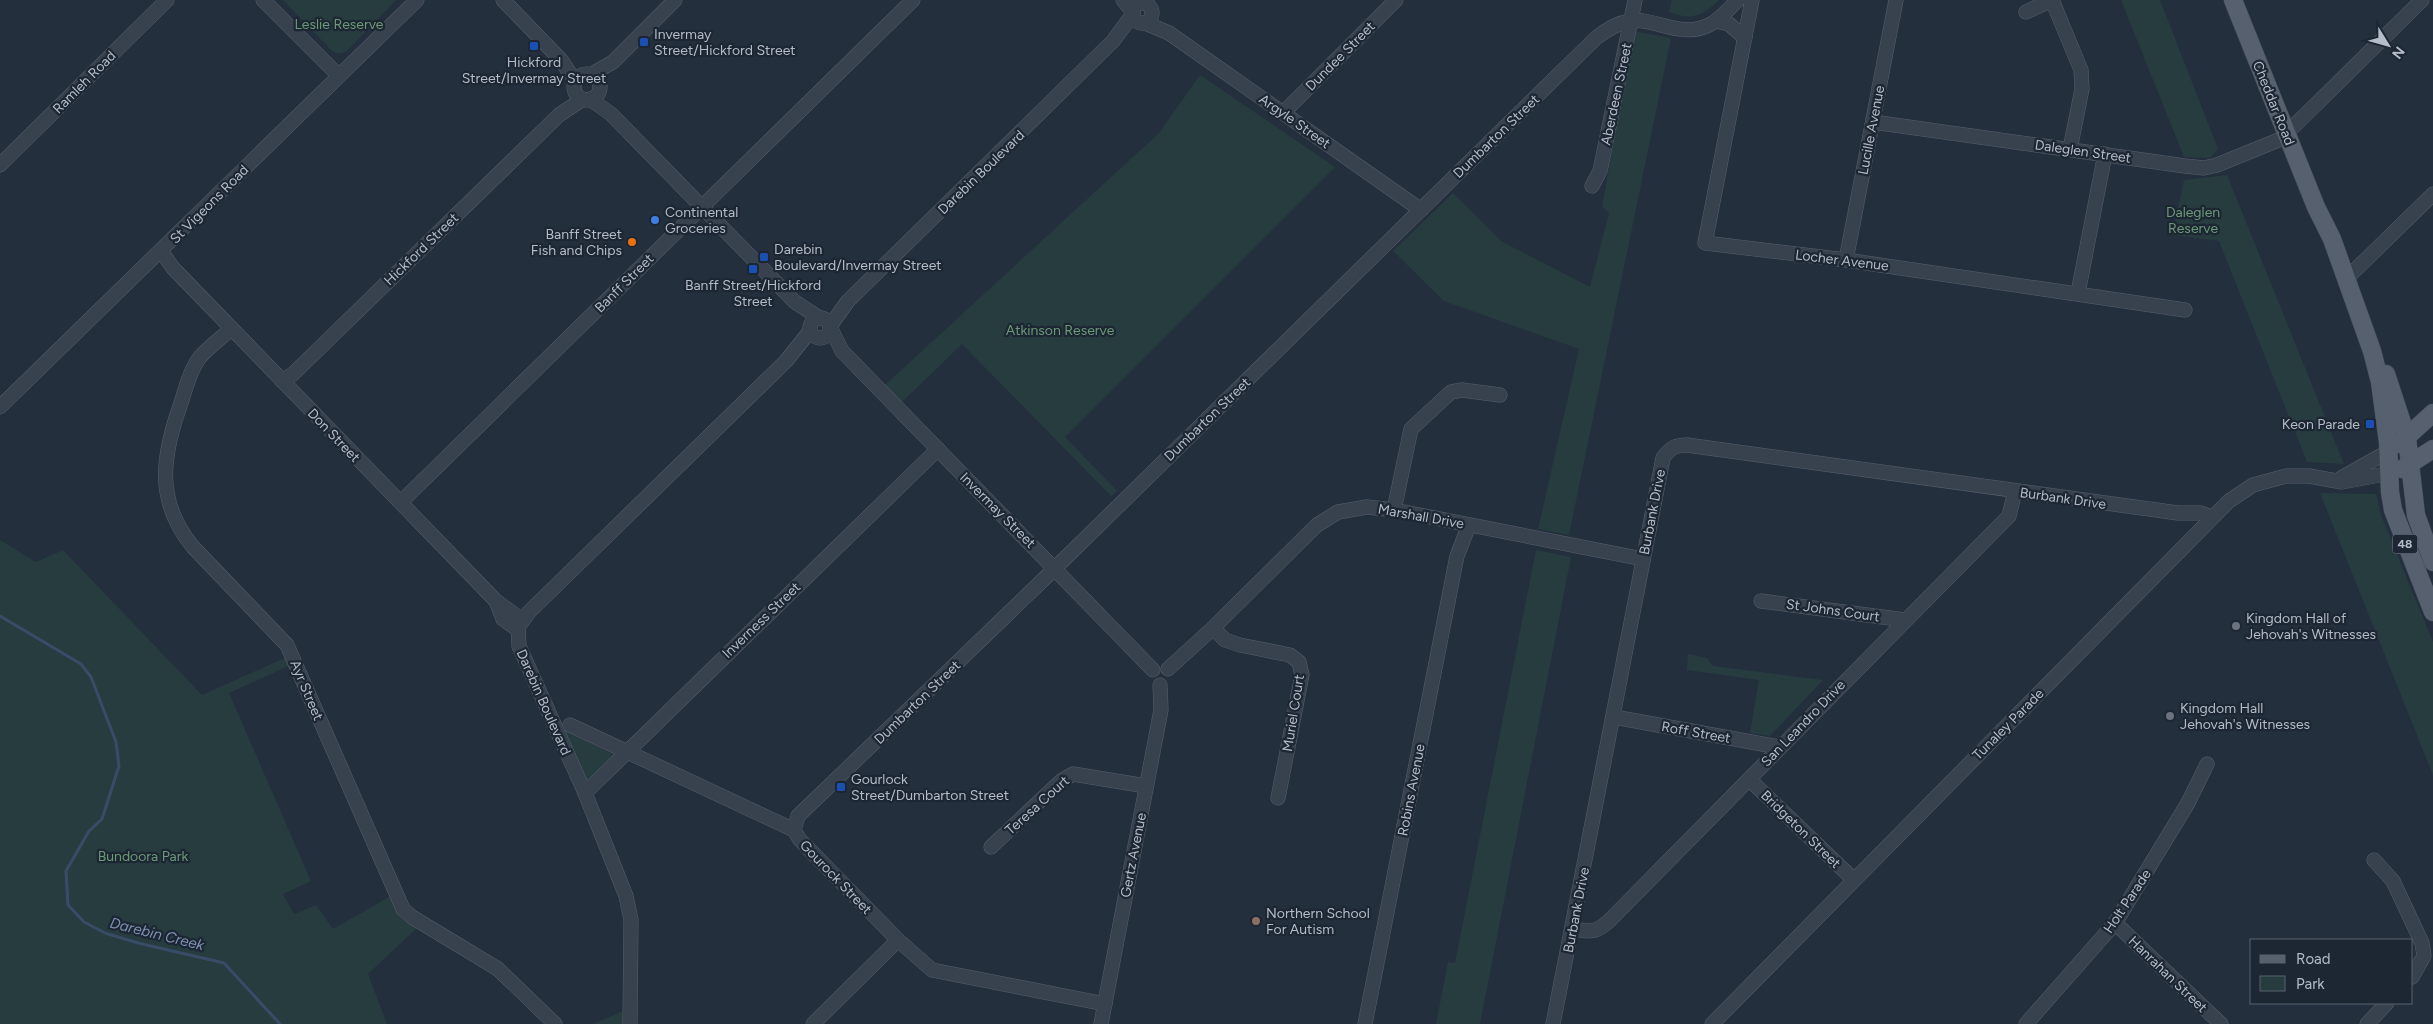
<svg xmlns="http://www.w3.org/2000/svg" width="2433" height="1024" font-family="Figtree,sans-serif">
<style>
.green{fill:#263c3f}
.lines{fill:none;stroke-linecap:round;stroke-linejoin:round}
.stream{stroke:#394c67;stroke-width:3}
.minor-casing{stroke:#565f6c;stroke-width:15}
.major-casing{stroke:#414a57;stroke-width:19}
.minor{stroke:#38414e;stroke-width:14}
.major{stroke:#56606e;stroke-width:18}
.transit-dot{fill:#1a4fb4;stroke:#1d2633;stroke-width:2}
.shop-dot{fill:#3f7fe0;stroke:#1d2633;stroke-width:2}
.food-dot{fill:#e8710a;stroke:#1d2633;stroke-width:2}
.worship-dot{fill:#6b7280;stroke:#1d2633;stroke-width:2}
.education-dot{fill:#8d6e63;stroke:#1d2633;stroke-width:2}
.labels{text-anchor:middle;stroke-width:4.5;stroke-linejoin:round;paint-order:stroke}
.shield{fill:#1d2633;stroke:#878f9c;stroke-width:1}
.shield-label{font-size:12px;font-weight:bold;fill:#b4bcc9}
.park-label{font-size:14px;fill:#6b9a76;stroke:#1d2633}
.poi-label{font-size:14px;fill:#b4bcc9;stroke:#1d2633;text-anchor:start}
.street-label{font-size:14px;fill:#b4bcc9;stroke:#1d2633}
.water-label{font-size:15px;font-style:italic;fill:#7c92b1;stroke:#1d2633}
</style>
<rect width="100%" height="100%" fill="#242f3e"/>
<g class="green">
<path d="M283,0H396L347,51L339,54L332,51Z"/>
<path d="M1672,0H1719C1702,16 1692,21 1669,12Z"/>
<path d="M2121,0H2160L2218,149L2210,158L2184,157Z"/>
<path d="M1633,31L1671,38L1569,535L1538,529L1579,349L1444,301L1393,251L1453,193L1501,241L1590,287L1609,213L1602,207Z"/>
<path d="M1200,75L1335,167L1065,437L1117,491L1111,496L962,344L902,402L885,385L1159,133Z"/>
<path d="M2227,175L2344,464L2307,462L2219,241L2172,235L2184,180Z"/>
<path d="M2320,493L2376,494L2381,515L2433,642V775Z"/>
<path d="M0,540L36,562L63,550L202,695L287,657L291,665L229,693L311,881L283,894L294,914L316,905L333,929L391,896L419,926L368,974L387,1024H0Z"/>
<path d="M1536,550L1571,557L1480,1024H1436L1448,962L1455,963Z"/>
<path d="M1688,654L1707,658L1713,666L1823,680L1770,736L1750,733L1759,680L1687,670Z"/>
<path d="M560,727L614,755L585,783Z"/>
<path d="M623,1011V1024H593Z"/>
</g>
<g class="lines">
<path class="stream" d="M0,616L81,664L91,677L116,742L119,766L102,819L89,831L66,871L68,905L84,922L105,933L138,943L224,963L280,1024"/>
<g class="minor-casing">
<g id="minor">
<path d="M263,0L339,76"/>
<path d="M503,0L561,60L575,81"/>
<path d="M1123,0L1133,12"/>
<path d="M1752,0L1705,243L1846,260L2185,310"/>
<path d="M2052,0L2081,70L2082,89L2070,149"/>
<circle cx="1142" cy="13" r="10"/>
<path d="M2026,12L2052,0"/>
<path d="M1716,21L1729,24L1745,38"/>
<path d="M1145,23L1169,33L1421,210"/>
<circle cx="587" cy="87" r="13"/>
<path d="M592,74L613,62L675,0"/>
<path d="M590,99L611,114L795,302L818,317"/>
<path d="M1283,113L1396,0"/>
<path d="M1873,122L2185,166L2204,168L2217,165L2281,139L2422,0"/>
<path d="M0,165L167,0"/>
<path d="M1592,186L1600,171L1635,0"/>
<path d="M161,251L173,268L496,601L522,620"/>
<path d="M1846,260L1896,0"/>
<path d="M2346,279L2433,194"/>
<path d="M2078,293L2105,154"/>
<circle cx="820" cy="328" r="10"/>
<path d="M830,326L848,301L1113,41L1133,14"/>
<path d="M231,329C221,338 209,347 200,357C190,370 186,388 181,403C162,456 155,501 193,547L287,645L403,909L412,917L498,969L555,1024"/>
<path d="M831,329L842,351L1153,670"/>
<path d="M282,381L293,374L559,115L583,99"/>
<path d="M0,407L417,0"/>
<path d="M2341,478L2389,451"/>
<path d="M401,502L913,0"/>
<path d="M1394,510L1411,429L1451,392L1462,390L1500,395"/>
<path d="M496,601L503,619L517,629"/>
<path d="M1761,601L1905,620"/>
<path d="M1213,628L1225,640L1240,645L1290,655L1299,662L1302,675L1278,798"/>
<path d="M1168,669L1213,628L1317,525L1338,512L1367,507L1394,510L1643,559"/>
<path d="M1614,717L1779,747"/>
<path d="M570,725L794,830L800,840L898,940L932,970L1105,1004"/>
<path d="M1749,779L1853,879"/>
<path d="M585,793L938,449"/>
<path d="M794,830L798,816L1046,577L1596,38C1606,30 1617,23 1630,21C1654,17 1681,39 1709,25C1720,20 1729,8 1738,0"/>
<path d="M991,847L1061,781L1073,774L1146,786"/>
<path d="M2374,860L2393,881L2422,943L2424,956L2412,977"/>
<path d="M2115,923L2221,1024"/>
<path d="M1573,929C1590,932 1596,933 1609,921L2009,516L2015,491"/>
<path d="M630,1024L631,920L626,896L585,793L519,646L518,627L529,612L786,361L810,331"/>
<path d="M813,1024L898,940"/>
<path d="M1101,1024L1161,710L1160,685"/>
<path d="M1365,1024L1457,556L1469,525"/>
<path d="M1553,1024L1663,458C1670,448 1675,445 1687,445L2178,513H2201L2212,517"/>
<path d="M1712,1024L2229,501L2253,485L2286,476H2309L2342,482L2390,473"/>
<path d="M2026,1024L2115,923L2188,803L2207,764"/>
<path d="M2367,1024L2387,1003"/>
</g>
</g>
<g class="major-casing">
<g id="major">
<path d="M2233,0L2316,207L2332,239L2372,351L2380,382L2388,442L2390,492L2393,510L2433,612"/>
<path d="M2386,374L2407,438L2416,515L2433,562"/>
<path d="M2399,444L2433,413"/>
<path d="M2402,469L2433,449"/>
</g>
</g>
<use href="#minor" class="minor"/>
<use href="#major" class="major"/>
</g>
<g class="transit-dot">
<rect x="639" y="37" width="10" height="10" rx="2.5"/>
<rect x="529" y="41" width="10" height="10" rx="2.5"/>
<rect x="759" y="252" width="10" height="10" rx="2.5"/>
<rect x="748" y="264" width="10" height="10" rx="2.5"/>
<rect x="2365" y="419" width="10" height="10" rx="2.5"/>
<rect x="836" y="782" width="10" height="10" rx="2.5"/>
</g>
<circle class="shop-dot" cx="655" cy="220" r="5"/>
<circle class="food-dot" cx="632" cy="242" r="5"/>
<g class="worship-dot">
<circle cx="2236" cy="626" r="5"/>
<circle cx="2170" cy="716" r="5"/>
</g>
<circle class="education-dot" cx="1256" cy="921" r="5"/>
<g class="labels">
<rect class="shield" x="2392.5" y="534.5" width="25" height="19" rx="4"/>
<g class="shield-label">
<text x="2405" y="548">48</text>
</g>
<g class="park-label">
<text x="339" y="29">Leslie Reserve</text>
<text x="2193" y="217">Daleglen<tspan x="2193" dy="16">Reserve</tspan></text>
<text x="1060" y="335">Atkinson Reserve</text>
<text x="143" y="861">Bundoora Park</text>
</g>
<g class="poi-label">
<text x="654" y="39">Invermay<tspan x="654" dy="16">Street/Hickford Street</tspan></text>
<text x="534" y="67" text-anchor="middle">Hickford<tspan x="534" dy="16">Street/Invermay Street</tspan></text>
<text x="665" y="217">Continental<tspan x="665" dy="16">Groceries</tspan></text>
<text x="622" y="239" text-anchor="end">Banff Street<tspan x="622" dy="16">Fish and Chips</tspan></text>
<text x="774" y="254">Darebin<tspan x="774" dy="16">Boulevard/Invermay Street</tspan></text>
<text x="753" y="290" text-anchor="middle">Banff Street/Hickford<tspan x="753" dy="16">Street</tspan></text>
<text x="2360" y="429" text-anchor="end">Keon Parade</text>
<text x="2246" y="623">Kingdom Hall of<tspan x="2246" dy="16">Jehovah's Witnesses</tspan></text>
<text x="2180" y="713">Kingdom Hall<tspan x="2180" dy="16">Jehovah's Witnesses</tspan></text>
<text x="851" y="784">Gourlock<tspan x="851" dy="16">Street/Dumbarton Street</tspan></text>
<text x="1266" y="918">Northern School<tspan x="1266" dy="16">For Autism</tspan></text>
</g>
<g class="street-label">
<text transform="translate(1340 56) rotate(-45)" y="5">Dundee Street</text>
<text transform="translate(84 82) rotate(-45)" y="5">Ramleh Road</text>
<text transform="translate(1616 94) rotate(-78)" y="5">Aberdeen Street</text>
<text transform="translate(2274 103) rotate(68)" y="5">Cheddar Road</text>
<text transform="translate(1295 121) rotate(35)" y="5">Argyle Street</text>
<text transform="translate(1871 130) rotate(-79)" y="5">Lucille Avenue</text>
<text transform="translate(1496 136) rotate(-44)" y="5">Dumbarton Street</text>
<text transform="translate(2083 151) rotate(8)" y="5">Daleglen Street</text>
<text transform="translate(981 172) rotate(-44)" y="5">Darebin Boulevard</text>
<text transform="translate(209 204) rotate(-45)" y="5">St Vigeons Road</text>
<text transform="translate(421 249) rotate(-44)" y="5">Hickford Street</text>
<text transform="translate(1842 260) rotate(7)" y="5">Locher Avenue</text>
<text transform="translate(624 283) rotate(-45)" y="5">Banff Street</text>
<text transform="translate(1207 419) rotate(-44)" y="5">Dumbarton Street</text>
<text transform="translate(334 435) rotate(46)" y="5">Don Street</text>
<text transform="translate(2063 498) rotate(8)" y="5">Burbank Drive</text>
<text transform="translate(998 510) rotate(45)" y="5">Invermay Street</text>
<text transform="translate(1652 512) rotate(-79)" y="5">Burbank Drive</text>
<text transform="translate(1421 516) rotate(10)" y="5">Marshall Drive</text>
<text transform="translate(1833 610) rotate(8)" y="5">St Johns Court</text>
<text transform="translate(761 620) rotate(-44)" y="5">Inverness Street</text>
<text transform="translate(307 690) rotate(67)" y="5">Ayr Street</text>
<text transform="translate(544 702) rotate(66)" y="5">Darebin Boulevard</text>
<text transform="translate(917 702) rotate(-44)" y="5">Dumbarton Street</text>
<text transform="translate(1293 713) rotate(-81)" y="5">Muriel Court</text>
<text transform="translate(1803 723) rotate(-46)" y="5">San Leandro Drive</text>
<text transform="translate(2008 724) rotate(-45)" y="5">Tunaley Parade</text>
<text transform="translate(1696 732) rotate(10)" y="5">Roff Street</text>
<text transform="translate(1411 790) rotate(-79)" y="5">Robins Avenue</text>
<text transform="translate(1037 805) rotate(-42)" y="5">Teresa Court</text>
<text transform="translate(1801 829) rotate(44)" y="5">Bridgeton Street</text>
<text transform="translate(1133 855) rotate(-79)" y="5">Gertz Avenue</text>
<text transform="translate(836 877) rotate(46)" y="5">Gourock Street</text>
<text transform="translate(2127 901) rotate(-56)" y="5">Holt Parade</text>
<text transform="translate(1576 910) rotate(-79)" y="5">Burbank Drive</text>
<text transform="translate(2168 974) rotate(44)" y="5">Hanrahan Street</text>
</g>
<g class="water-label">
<text transform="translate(157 934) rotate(14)" y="5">Darebin Creek</text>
</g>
</g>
<rect x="2250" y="939" width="162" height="65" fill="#1d2633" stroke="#59626f"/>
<rect x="2260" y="955" width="25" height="8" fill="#56606e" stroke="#59626f"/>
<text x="2296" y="964" font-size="15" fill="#b4bcc9">Road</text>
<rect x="2260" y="976" width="25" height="15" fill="#263c3f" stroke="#59626f"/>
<text x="2296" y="989" font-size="15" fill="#b4bcc9">Park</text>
<g transform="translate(2388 45) rotate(127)" stroke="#1d2633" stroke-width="4" paint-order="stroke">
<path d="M0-4L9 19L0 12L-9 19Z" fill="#b4bcc9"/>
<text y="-8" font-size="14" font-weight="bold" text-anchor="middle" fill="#b4bcc9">N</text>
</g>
</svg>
